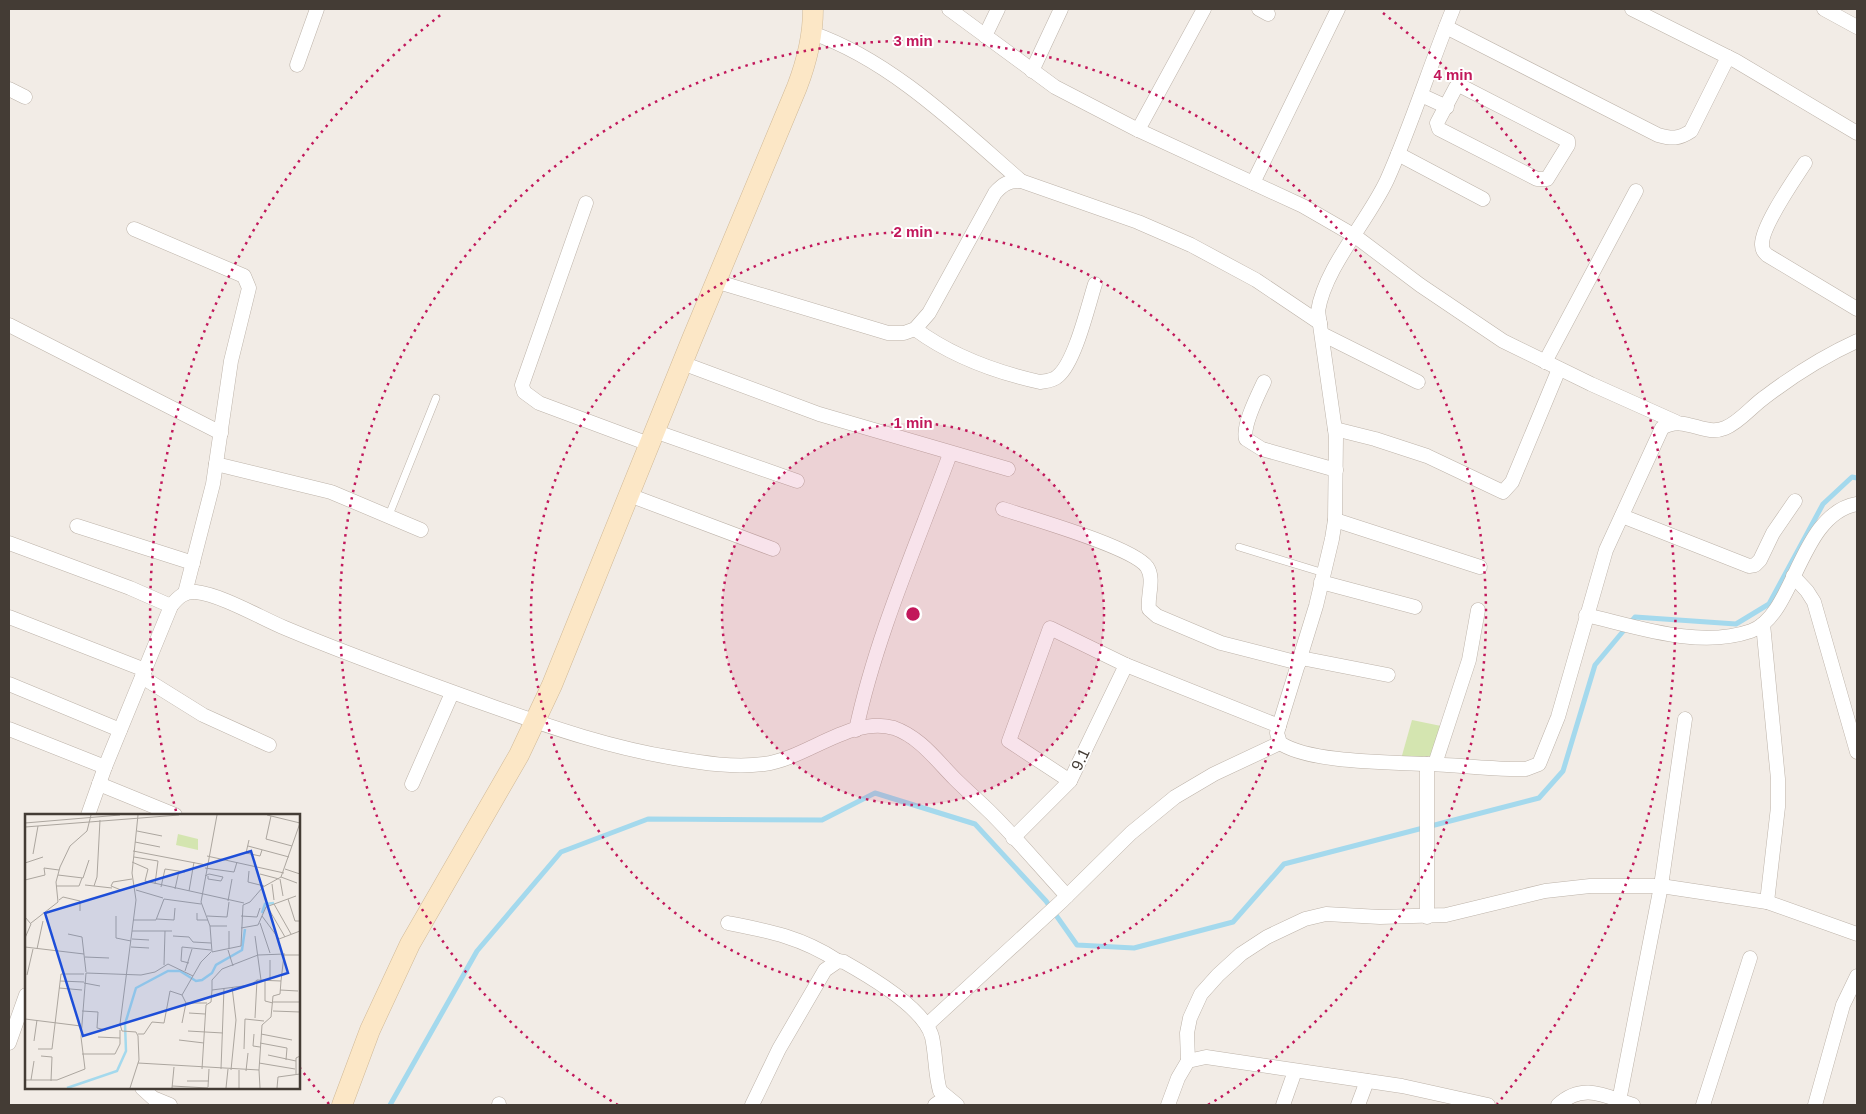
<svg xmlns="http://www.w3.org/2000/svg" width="1866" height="1114" font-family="Arial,sans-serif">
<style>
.green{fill:#d4e5b0}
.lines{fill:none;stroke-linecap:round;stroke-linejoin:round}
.stream{stroke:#a4d9ed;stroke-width:5}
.lane-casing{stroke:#bdb3a9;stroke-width:8}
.street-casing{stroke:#bdb3a9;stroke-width:15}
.secondary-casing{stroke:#d0b997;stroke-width:21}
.lane{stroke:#fff;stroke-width:7}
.street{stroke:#fff;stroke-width:14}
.secondary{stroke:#fce7c6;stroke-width:20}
.ring{fill:none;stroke:#c2185b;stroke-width:2.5;stroke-dasharray:2.5 5}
.labels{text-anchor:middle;stroke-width:4;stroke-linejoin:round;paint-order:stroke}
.street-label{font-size:16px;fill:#443c35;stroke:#fff}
.inset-river{fill:none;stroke:#a4d9ed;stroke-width:2.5}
.inset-road{fill:none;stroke:#aca69f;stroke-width:1}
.view{fill:#1d4ed8;fill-opacity:0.15;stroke:#1d4ed8;stroke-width:2.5}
.inset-edge{fill:none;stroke:#443c35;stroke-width:2.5}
.centre{fill:#c2185b;stroke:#fff;stroke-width:2.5}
.ring-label{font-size:15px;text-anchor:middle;font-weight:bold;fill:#c2185b;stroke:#fff;stroke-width:4;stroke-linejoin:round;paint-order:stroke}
</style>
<rect width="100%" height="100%" fill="#f2ece6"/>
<path class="green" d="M1412,720L1446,727L1439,755L1401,759Z"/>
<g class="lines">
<path class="stream" d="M390,1105L477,951L561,852L648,819L822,820L875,793L975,824L1046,901L1077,945L1134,948L1233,922L1284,864L1539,798L1563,771L1595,665L1635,617L1736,624L1769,604L1823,504L1852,477L1857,478"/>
<g class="lane-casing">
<g id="lane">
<path d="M389,515L436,398"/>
<path d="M1239,547L1324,573"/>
</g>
</g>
<g class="street-casing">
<g id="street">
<path d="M949,9L1055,87L1138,130L1303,206L1355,236L1420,285L1503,341L1591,384L1676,422"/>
<path d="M1259,9L1268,14"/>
<path d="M1453,9C1430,65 1412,124 1387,180C1368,221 1325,267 1318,311L1336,437L1335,520L1332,539L1316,606L1279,726L1277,733L1280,743C1310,763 1390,762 1426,764C1454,765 1482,768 1510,769H1526L1539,764L1558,717L1606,550L1662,428C1685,414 1703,437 1725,428C1740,422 1752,406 1765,397C1794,375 1824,356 1857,341"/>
<path d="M1632,9L1736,61L1857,133"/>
<path d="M1824,9L1857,27"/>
<path d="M1446,27L1658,135C1672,139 1679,139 1691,131L1728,57"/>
<path d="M812,33C891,60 960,128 1021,181"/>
<path d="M985,36L998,9"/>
<path d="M297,65L317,9"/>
<path d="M1032,71L1061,9"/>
<path d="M1459,85L1568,141V145L1547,179H1537L1439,129L1437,123L1456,87Z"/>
<path d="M9,89L25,97"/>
<path d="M1421,95L1447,107"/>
<path d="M1138,130L1204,9"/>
<path d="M1398,154L1483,199"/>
<path d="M1805,163C1794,180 1761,227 1762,245C1762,250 1764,252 1767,255L1857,309"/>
<path d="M1253,183L1338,9"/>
<path d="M586,203L522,385L524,392L539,403L649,444"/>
<path d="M134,229L244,276L249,288L231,361L213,484L185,593"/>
<path d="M715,281L888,333H904L915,329L929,313L995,193C1003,184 1008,181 1021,181L1138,222L1191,245L1256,280L1320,323"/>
<path d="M9,325L221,433"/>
<path d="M915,329C953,357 995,372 1040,382C1046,381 1053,381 1058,376C1075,362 1088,306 1095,284"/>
<path d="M1322,334L1418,382"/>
<path d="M1545,362L1636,191"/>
<path d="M682,363L819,414L1008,469"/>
<path d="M1264,382C1258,395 1242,426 1246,439L1262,449L1336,470"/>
<path d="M1335,429L1375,439L1427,456L1503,492L1512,482L1559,369"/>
<path d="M654,431L797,481"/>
<path d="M216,464L331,492L421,530"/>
<path d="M629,495L773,549"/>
<path d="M1003,509C1030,518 1133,547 1147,567C1155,579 1147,596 1149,609L1157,616L1221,643L1299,663"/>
<path d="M1622,516L1749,566L1755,565L1760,560L1773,533L1795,501"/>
<path d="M1335,520L1480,567"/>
<path d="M77,526L193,563"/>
<path d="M9,543L130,588L171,606"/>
<path d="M1793,576L1807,591L1814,602L1857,752"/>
<path d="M1321,582L1415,607"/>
<path d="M1586,615C1638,627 1699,649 1751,631C1795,616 1799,514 1857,504"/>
<path d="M9,617L145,670"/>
<path d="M1763,624L1778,779V807L1767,902"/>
<path d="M1301,658L1388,675"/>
<path d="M142,677L203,715L269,745"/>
<path d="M9,684L120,730"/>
<path d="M9,729L105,767"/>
<path d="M856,730C876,636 917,544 950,454"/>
<path d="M1435,764L1469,660L1478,610"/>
<path d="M1070,781L1009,741L1050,628L1126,665L1279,726"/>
<path d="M99,784L175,815"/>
<path d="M412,784L452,693"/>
<path d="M88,815L105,767L171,606C178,597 185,591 196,592C222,595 261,618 285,628C354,657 424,682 494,707C553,728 612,748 674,758C703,763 734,768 764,764C806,759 852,715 894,728C920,737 937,761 955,779C967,791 980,802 992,814C1018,840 1042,869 1067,896"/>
<path d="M1013,838L1070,781L1126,665"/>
<path d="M1427,917V764"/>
<path d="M728,923C769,931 801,937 838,961"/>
<path d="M927,1025L1063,900L1131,833L1175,797L1214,774L1280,743"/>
<path d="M9,1043L26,995"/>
<path d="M1188,1061L1187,1033L1190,1018L1201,994L1218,975L1241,954L1267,937L1305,919L1326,914L1380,917L1446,915L1545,891L1590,886H1661L1767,902L1857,934"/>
<path d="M142,1088L153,1098L170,1105"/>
<path d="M1619,1101L1661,886L1685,719"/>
<path d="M499,1105V1104"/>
<path d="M752,1105L779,1049L825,970L838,961L844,962C869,976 925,1009 932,1037C936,1055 935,1074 940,1091L957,1105"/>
<path d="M935,1105L945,1098"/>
<path d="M1168,1105L1178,1078L1188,1061L1206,1057L1402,1086L1488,1105"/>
<path d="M1283,1105L1295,1071"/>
<path d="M1358,1105L1367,1081"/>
<path d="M1558,1105C1583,1082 1605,1096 1633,1105"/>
<path d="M1703,1105L1750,958"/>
<path d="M1815,1105L1843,1005L1857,976"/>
</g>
</g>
<g class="secondary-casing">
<path id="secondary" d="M342,1105L370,1030L410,944L519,755L552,685L692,339L797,87C807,61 813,37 813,9"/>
</g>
<use href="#lane" class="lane"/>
<use href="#street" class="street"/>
<use href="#secondary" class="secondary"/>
</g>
<circle cx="913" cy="614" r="191" fill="#c2185b" fill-opacity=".12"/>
<g class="ring">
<circle cx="913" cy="614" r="191"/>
<circle cx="913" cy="614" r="382"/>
<path d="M618 1105A573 573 0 1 1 1208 1105"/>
<path d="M329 1104A763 763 0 0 1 300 1068M176 811A763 763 0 0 1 443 13M1383 13A763 763 0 0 1 1497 1104"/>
</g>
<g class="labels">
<g class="street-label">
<text transform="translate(1080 759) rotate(-64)" y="6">9.1</text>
</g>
</g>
<g transform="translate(25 814)">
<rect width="275" height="275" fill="#f2ece6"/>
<path d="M153,20L173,25V36L151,31Z" fill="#d4e5b0"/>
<path class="inset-river" d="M237,99L240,90L249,89M42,274L92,257L101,237L100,210L111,174L143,157H155L171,167L177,166L187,159L191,151L217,136L220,115"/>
<path class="inset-road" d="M192,1L176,88L185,112L187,138L216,132L218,91L225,88L238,73L256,63L275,9M242,1L275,9M246,2L241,25L267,32M0,9L95,1M0,13L154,1M112,17L137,22M224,26L221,39L235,42L237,36M110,28L135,33M223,32L264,43M108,37L181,51M8,40L13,12M182,42L259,59M109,43L133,47L130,70M107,48L123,55L120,67L219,89M0,49L18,43M180,54L209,58L212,48M260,55L275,60M224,57L223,68L239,72M235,60L254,65M33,61L58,64L64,46M180,62L184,60L198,63L196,67L183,65V62M256,63L272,69M107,65L88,68L86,72L96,76L109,73M255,65L258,82M0,66L20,61L19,54L34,56M247,70L249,86M60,71L69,72L72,63L75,6M31,72H54L57,64M69,72L87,74M136,73L140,55L160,58M150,75L154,57M111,76L138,84M164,77L169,48M263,85L270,107H275M34,86L38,83L55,87V97M203,87L207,65M249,90L266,120M242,92L260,123M172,99V106H183M91,102V124L106,127M182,102L202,103L204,88M216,102L232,103L235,94M237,102L254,125L275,117M0,103L6,110L0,124M132,105L149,106L150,94M108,106H131L139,85L176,90M6,109L33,88L31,68L35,53L45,32L62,17L66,1M235,109L245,139M185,112H202M216,114L233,111L241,93L271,82M107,117H147M204,117V135M43,120L57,123L61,158M148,122L164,123L168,128L186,129M230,122L236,166M107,125L124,126M0,133L59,140M106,133L124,134M12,135L18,107M203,136L208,152M60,143L84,144M164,149L156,147L157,133L186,136M139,151L140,117M160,157L167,135M2,161L8,135M240,166V187L248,189M35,167L59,168M245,167V146M59,169L75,172M34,174L57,176M187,176V166L197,155L233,141L260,140M255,176L273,177M157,181L176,148L186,138M248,188H275M57,197L73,198L72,214L81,216M248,197L275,198M164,199L180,200M230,204L232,166M0,205L56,212M157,209L161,189M163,217L198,219M113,220H119L127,208L139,209L145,177L157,181L161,189H182M229,220L228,232L235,233M236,220L267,226M73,223L95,224M154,226L179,229M9,227L12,206M235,229L262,234L261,246M13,235H27L36,160H59M219,235L220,205L239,207M57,240H90L95,230V216M243,241L271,247M16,242L27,243L26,267M113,249L234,256L237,211L246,203L248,182L255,180L256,167M234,249L270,255M177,255L181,191L186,188L187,176L226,171L232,166L256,167L259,141H275M196,255L199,174M206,256L211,206L207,173M234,256L235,274M221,257L223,239M271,260V244L275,242M0,266H32L60,255L56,223L61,159L116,161L130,158L143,150L168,162M6,266L9,247M162,267H184M147,272L183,274M183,273L184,255M105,274L114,246L113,222L111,218L97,217L95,210L111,86L107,59L113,1M147,274L149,253M201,274L203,255M214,274V256M252,274L253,263L275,260"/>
<path class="view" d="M226,37L263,159L58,222L20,99Z"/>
<rect width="275" height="275" class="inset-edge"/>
</g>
<circle cx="913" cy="614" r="8" class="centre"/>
<g class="ring-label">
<text x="913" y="46">3 min</text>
<text x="1453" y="80">4 min</text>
<text x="913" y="237">2 min</text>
<text x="913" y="428">1 min</text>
</g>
<rect width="1866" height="1114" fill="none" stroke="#443c35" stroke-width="20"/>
</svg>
